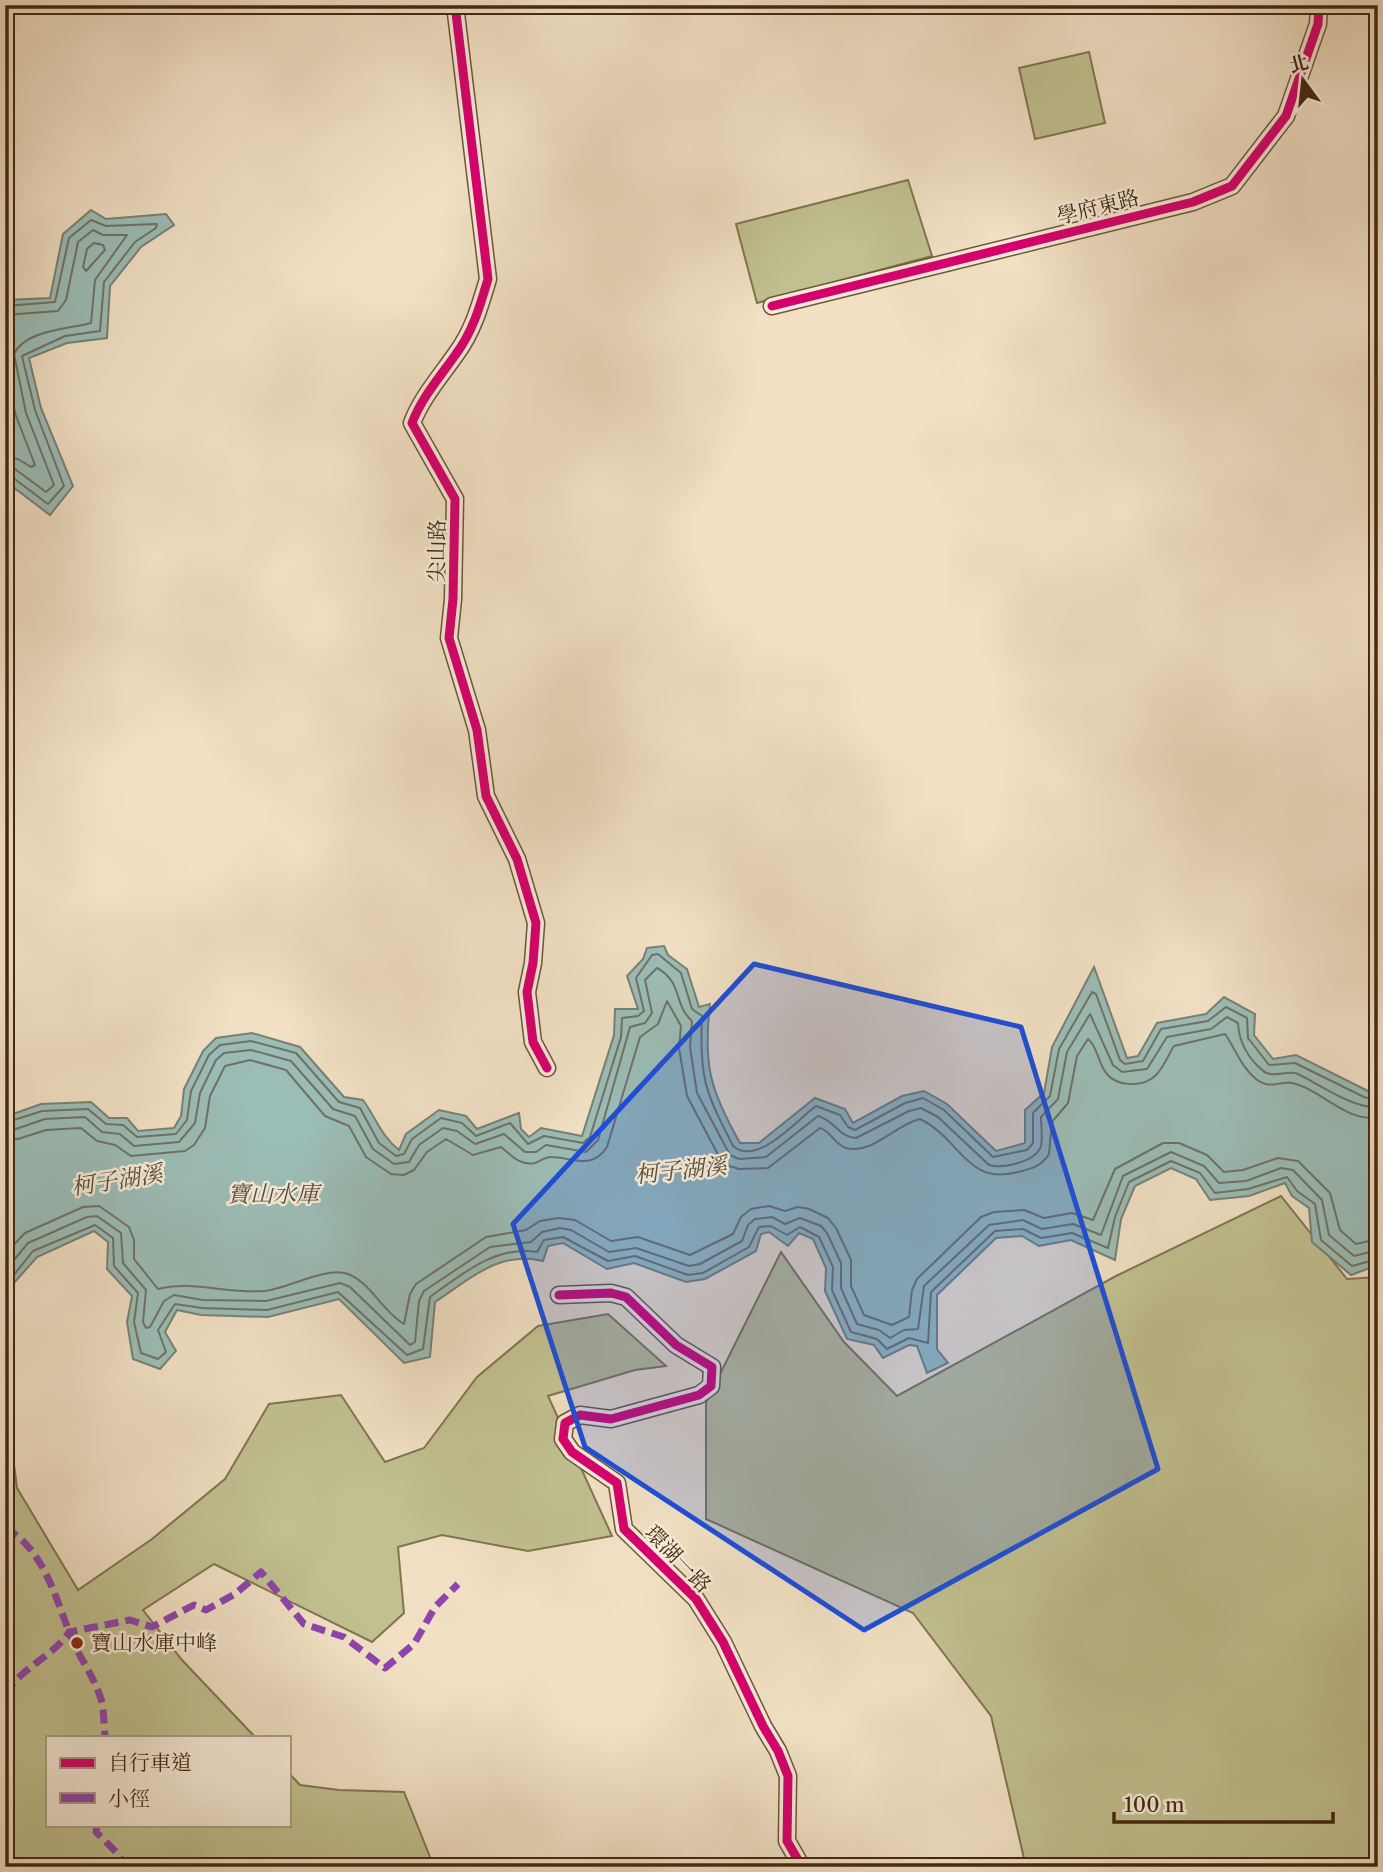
<svg xmlns="http://www.w3.org/2000/svg" width="1383" height="1872" font-family="'Libre Caslon Text','Noto Serif TC',serif">
<style>
.green{fill:#c1c090;stroke:#827450;stroke-width:2}
.water{fill:#9bbdb7;stroke:#788174;stroke-width:2}
.lines{fill:none;stroke-linecap:round;stroke-linejoin:round}
.shore{stroke:#6f7264;stroke-width:2}
.street-casing{stroke:#6e563d;stroke-width:19}
.street{stroke:#f6ebd9;stroke-width:16}
.quiet{stroke:#8e44ad;stroke-width:7;stroke-dasharray:14 7;stroke-linecap:butt}
.cycleway-casing{stroke:#f6ebd9;stroke-width:13}
.cycleway{stroke:#d6006c;stroke-width:9}
.marked{fill:#1d4ed8;fill-opacity:0.2;stroke:#1d4ed8;stroke-width:5;stroke-linejoin:round}
.poi-dot{fill:#8f2418;stroke:#f6ebd9;stroke-width:2.5}
.labels{text-anchor:middle;stroke-width:5;stroke-linejoin:round;paint-order:stroke}
.street-label{font-size:21px;fill:#432810;stroke:#f6ebd9}
.poi-label{font-size:21px;fill:#432810;stroke:#f6ebd9;text-anchor:start}
.water-label{font-size:23px;font-style:italic;fill:#594d3a;stroke:#f6ebd9}
</style>
<rect width="100%" height="100%" fill="#f1e0c4"/>
<filter id="stains"><feTurbulence type="fractalNoise" baseFrequency=".00286" numOctaves="4"/><feColorMatrix values="0 0 0 0 .2 0 0 0 0 .09 0 0 0 0 .02 0 0 0 .5 -.17"/></filter>
<radialGradient id="worn" r=".72"><stop offset=".6" stop-color="#630" stop-opacity="0"/><stop offset="1" stop-color="#630" stop-opacity=".3"/></radialGradient>
<g class="green">
<path d="M1089,52L1105,123L1035,139L1019,68Z"/>
<path d="M908,180L932,256L757,303L736,224Z"/>
<path d="M1281,1196L1347,1279L1378,1277V1867H1026L991,1716L913,1613L706,1519V1402L781,1252L844,1342L897,1396L1116,1276Z"/>
<path d="M608,1314L666,1366L635,1370L548,1396L612,1536L528,1551L442,1535L398,1547L404,1613L372,1642L214,1564L143,1610L182,1660L255,1737H47V1825H289V1773L300,1785L339,1790L404,1792L434,1867H5V1431L9,1426L17,1488L78,1590L152,1539L225,1479L269,1404L341,1395L385,1462L424,1448L477,1377L538,1326Z"/>
</g>
<g class="water">
<path d="M91,210L106,219L166,214L174,225L141,247L110,286L107,338L67,343L29,358L41,408L73,486L50,515L5,481V300L50,298L63,234Z"/>
<path d="M664,946L668,955L687,969L699,1007L710,1004C703,1065 710,1090 740,1143H759L815,1098L845,1109L853,1123L902,1096L924,1091L947,1104L996,1151L1025,1143V1110L1044,1093L1052,1047L1094,967L1127,1058L1138,1056L1157,1023L1206,1014L1224,997L1255,1014L1254,1035L1273,1059L1296,1055L1370,1092L1378,1087V1265L1351,1275L1312,1242L1309,1208L1292,1196L1285,1183L1249,1196L1210,1200L1196,1179L1171,1168L1135,1186L1121,1219L1115,1260L1071,1240L1039,1246L1022,1236L996,1238L937,1295V1349L948,1363L927,1373L917,1346L909,1345L883,1358L874,1345L847,1339L825,1291L826,1268L813,1239L799,1233L788,1246L769,1232L761,1234L756,1251L705,1279L686,1282L634,1263L607,1269L563,1243L548,1246L543,1261C499,1250 470,1279 435,1302L430,1357L404,1363L339,1299L268,1317L201,1315L177,1310L165,1332L176,1351L160,1369L133,1359L127,1322L132,1296L107,1269L108,1242L94,1231L37,1257L5,1293V1106L13,1114L41,1104L91,1102L109,1118H127L138,1131L174,1128L181,1116L184,1089L203,1051L216,1038L252,1033L300,1047L344,1097L363,1100C376,1118 382,1137 399,1150L406,1134L439,1110L466,1116L477,1129L519,1113L521,1129L529,1137L541,1128L582,1136L614,1035L615,1009H638L627,976L643,959L647,948Z"/>
</g>
<g class="lines">
<g class="shore">
<path d="M94,243L103,245L105,250L86,271L83,267L87,249Z"/>
<path d="M5,306L55,302L69,238L91,220L106,226L157,224L156,228L135,242L104,282L100,331L65,336L22,356L35,410L64,486L48,504L12,477L5,476"/>
<path d="M5,315L58,311L66,300L78,242L93,230L103,235H127L95,280L91,323C69,329 25,330 14,354L26,413L54,485L46,492L15,469L5,467"/>
<path d="M5,373L16,416L35,465L31,467L18,459L5,457"/>
<path d="M5,1116L14,1120L42,1111L88,1109L106,1124L123,1125L137,1137L176,1134L187,1120L191,1091L209,1055L220,1045L251,1041L296,1053L339,1102L360,1108L379,1143L396,1156L404,1154L412,1139L441,1118L462,1123L476,1136L510,1123L528,1144L544,1136L583,1143L590,1137L621,1037L622,1018L638,1016L644,1011L636,978L652,955L658,954L681,973L692,1009L702,1016C699,1078 705,1091 733,1146C757,1167 797,1120 816,1106L840,1115L848,1127L855,1130L905,1103L923,1098L944,1110L993,1157L1027,1150L1033,1143V1113L1050,1096L1059,1049L1092,992L1096,994L1120,1060L1125,1064L1143,1061L1161,1029L1208,1021L1226,1007L1247,1018L1248,1038L1269,1065L1295,1063L1366,1098L1378,1096"/>
<path d="M5,1127L16,1129L45,1119L85,1117L102,1132L120,1134L134,1146L179,1142L195,1123L200,1093L216,1060L224,1053L251,1050L291,1061L333,1109L355,1116L373,1149L394,1164L409,1162L419,1145L443,1128L457,1131L475,1144L504,1134L525,1152H536L546,1145L586,1152L598,1140L630,1027L645,1023L652,1013L645,980L657,968C683,982 673,1004 692,1021L690,1047L697,1093L730,1155L739,1159L766,1157L818,1116C836,1121 838,1137 856,1138L909,1111L921,1108L938,1117L989,1165C1002,1169 1036,1162 1041,1146C1043,1137 1041,1126 1041,1117L1058,1099L1067,1052L1090,1014L1113,1065L1122,1072L1147,1069L1167,1037L1211,1029L1227,1017L1238,1023C1239,1042 1247,1057 1262,1070C1273,1080 1286,1069 1298,1074C1317,1083 1359,1112 1378,1106"/>
<path d="M5,1139H18L46,1130L81,1128L97,1141L115,1145L131,1156L185,1151L194,1145L205,1128L210,1096L225,1066L250,1060L286,1070L325,1116L349,1126L366,1157L391,1174L404,1175L414,1170L427,1152L446,1139L473,1155L501,1147C512,1156 520,1166 535,1163C541,1161 545,1157 551,1157C573,1157 591,1171 607,1147L640,1037L658,1024L667,1001L681,1026L679,1048L687,1096L723,1164L739,1169L768,1168L820,1128C831,1131 834,1144 846,1148C873,1155 896,1124 920,1119C961,1139 966,1186 1018,1172C1031,1169 1042,1166 1049,1154L1052,1122L1068,1103L1077,1056L1088,1039C1096,1045 1098,1059 1103,1068C1112,1087 1142,1089 1156,1075C1164,1067 1168,1055 1174,1046L1225,1034C1235,1048 1241,1067 1256,1079C1269,1090 1279,1081 1292,1083C1321,1089 1346,1123 1378,1117"/>
<path d="M5,1254L25,1233L83,1207L99,1206L129,1227L134,1240V1259L158,1289C191,1280 228,1294 264,1291C287,1289 326,1266 348,1274C370,1282 383,1312 404,1324L410,1294L416,1284L486,1237L526,1230L540,1221L559,1218L575,1220L611,1241L638,1237L690,1255L733,1234L741,1217L751,1209L769,1206L785,1211L798,1207L809,1209L828,1218L836,1228L851,1260V1286L864,1315L892,1325L909,1317L912,1290L917,1279L981,1217L994,1212L1024,1210L1044,1218L1072,1213L1093,1220L1115,1169L1163,1143H1179L1207,1155L1224,1172L1243,1170L1278,1158L1298,1161L1330,1193L1340,1230L1356,1244L1378,1239"/>
<path d="M5,1271L28,1243L87,1217L97,1216L121,1233L123,1263L146,1290L143,1322L146,1328L150,1327L164,1301L174,1295L203,1300L266,1301L340,1283L350,1287L410,1345L415,1342L419,1301L424,1291L490,1247L531,1242L542,1232L560,1228L571,1230L609,1252L636,1248L689,1266L700,1264L742,1241L748,1225L755,1219L772,1217L785,1224L800,1218L821,1226L827,1233L841,1263V1288L857,1324L879,1330L890,1338L904,1330L918,1329L924,1286L989,1225L1023,1220L1042,1229L1073,1224L1101,1235L1123,1176L1171,1152L1204,1166L1219,1183L1246,1181L1281,1168L1293,1170L1322,1200L1329,1235L1354,1256L1378,1250"/>
<path d="M5,1286L33,1251L95,1225L113,1238L114,1266L138,1293L134,1322L141,1353L158,1359L166,1352L158,1330L175,1304L202,1308L267,1310L338,1292L407,1355L423,1349L430,1297C462,1274 496,1245 537,1252L544,1240L563,1237L608,1261L635,1256L688,1275L703,1273L749,1247L759,1227L771,1226L787,1235L800,1227L819,1237L833,1267L832,1290L851,1332L877,1339L887,1349L909,1338L928,1343L931,1292L995,1231L1023,1229L1041,1238L1072,1233L1108,1248L1115,1217L1129,1182L1171,1161L1200,1173L1215,1193L1248,1189L1287,1177L1297,1191L1315,1204L1321,1240L1352,1266L1378,1259"/>
</g>
<g class="street-casing">
<g id="street">
<path d="M455,5L488,279C480,306 473,331 456,354C440,377 422,397 412,423L455,499L453,599L449,638L477,730L486,796L517,859L536,923L533,963L527,992L533,1042L547,1068"/>
<path d="M772,306L1193,202L1232,186L1286,116L1318,24L1319,5"/>
<path d="M559,1295L611,1293L626,1297L676,1345L712,1367L711,1386L699,1395L611,1419L580,1415L565,1423L563,1439L572,1452L617,1483L624,1529L696,1599L723,1642L763,1726L778,1751L788,1776L787,1841L802,1867"/>
</g>
</g>
<use href="#street" class="street"/>
<g class="quiet">
<path d="M5,1528C47,1550 57,1606 75,1646C84,1664 95,1680 101,1699C104,1711 104,1725 105,1737"/>
<path d="M5,1694C23,1666 54,1656 69,1632L130,1620L152,1627L194,1605L206,1610L235,1594L261,1572L304,1624L344,1637L385,1668L414,1644L435,1607L458,1584"/>
<path d="M97,1825L96,1832L118,1854L126,1867"/>
</g>
<g class="cycleway-casing">
<g id="cycleway">
<path d="M455,5L488,279C480,306 473,331 456,354C440,377 422,397 412,423L455,499L453,599L449,638L477,730L486,796L517,859L536,923L533,963L527,992L533,1042L547,1068"/>
<path d="M772,306L1193,202L1232,186L1286,116L1318,24L1319,5"/>
<path d="M559,1295L611,1293L626,1297L676,1345L712,1367L711,1386L699,1395L611,1419L580,1415L565,1423L563,1439L572,1452L617,1483L624,1529L696,1599L723,1642L763,1726L778,1751L788,1776L787,1841L802,1867"/>
</g>
</g>
<use href="#cycleway" class="cycleway"/>
</g>
<path class="marked" d="M754,964L1021,1027L1158,1469L864,1630L585,1447L513,1224Z"/>
<circle class="poi-dot" cx="77" cy="1643" r="7"/>
<g class="labels">
<g class="street-label">
<text transform="translate(1098 207) rotate(-14)" y="7">學府東路</text>
<text transform="translate(437 551) rotate(-89)" y="7">尖山路</text>
<text transform="translate(678 1559) rotate(46)" y="7">環湖一路</text>
</g>
<g class="poi-label">
<text x="91" y="1650">寶山水庫中峰</text>
</g>
<g class="water-label">
<text transform="translate(681 1170) rotate(-6)" y="8">柯子湖溪</text>
<text transform="translate(117 1180) rotate(-9)" y="8">柯子湖溪</text>
<text x="273" y="1202">寶山水庫</text>
</g>
</g>
<rect width="1383" height="1872" fill="none" stroke="#f1e0c4" stroke-width="28"/>
<rect x="7" y="7" width="1369" height="1858" fill="none" stroke="#432810" stroke-width="3.5"/>
<rect x="14" y="14" width="1355" height="1844" fill="none" stroke="#432810" stroke-width="2"/>
<rect x="46" y="1736" width="245" height="91" fill="#f6ebd9" stroke="#ae9d89" stroke-width="2"/>
<rect x="60" y="1758" width="35" height="10" fill="#d6006c" stroke="#ae9d89" stroke-width="2"/>
<text x="108" y="1770" font-size="21" fill="#432810">自行車道</text>
<rect x="60" y="1793" width="35" height="10" fill="#8e44ad" stroke="#ae9d89" stroke-width="2"/>
<text x="108" y="1806" font-size="21" fill="#432810">小徑</text>
<g transform="translate(1303 80) rotate(345)" stroke="#f6ebd9" stroke-width="5" paint-order="stroke">
<path d="M0-5L12 26L0 18L-12 26Z" fill="#432810"/>
<text y="-10" font-size="19" font-weight="bold" text-anchor="middle" fill="#432810">北</text>
</g>
<path d="M1114 1812v10h219v-10" fill="none" stroke="#432810" stroke-width="3.5"/>
<text x="1124" y="1812" font-size="21" fill="#432810" stroke="#f6ebd9" stroke-width="5" paint-order="stroke">100 m</text>
<rect width="100%" height="100%" filter="url(#stains)"/>
<rect width="100%" height="100%" fill="url(#worn)"/>
</svg>
